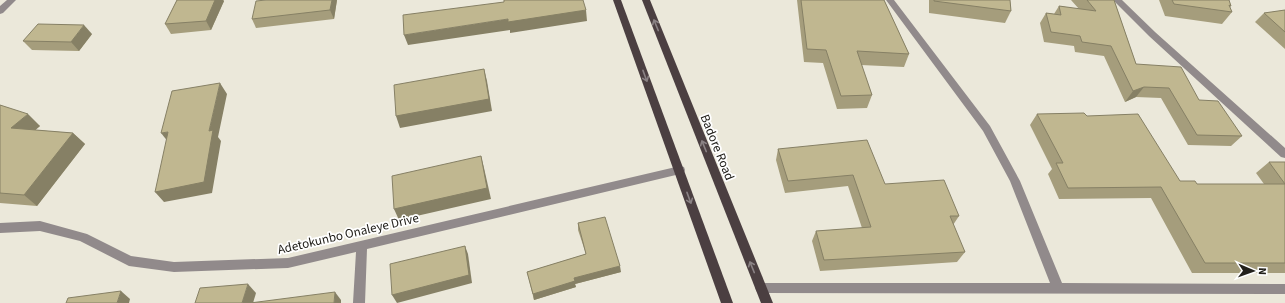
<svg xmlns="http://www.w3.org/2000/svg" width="1285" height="303" font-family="'Source Sans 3',sans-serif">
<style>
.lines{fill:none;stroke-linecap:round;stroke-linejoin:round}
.minor{fill:#918a8b;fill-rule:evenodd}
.major{fill:#4b3f41;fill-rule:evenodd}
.wall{fill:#a59d7c}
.shaded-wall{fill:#868065}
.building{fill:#c0b790;stroke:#868065}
.oneway{stroke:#8a8284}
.labels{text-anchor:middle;stroke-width:3.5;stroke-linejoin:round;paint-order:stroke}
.street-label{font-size:13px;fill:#22201b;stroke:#fff}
</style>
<rect width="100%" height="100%" fill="#ebe8da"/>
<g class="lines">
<g class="minor">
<path d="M7,0H16L3,13L0,14V6Z"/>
<path d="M886,0H894L990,126L1020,181L1062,283L1285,284V294L761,293L757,292L755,288L757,284L761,283H1050L1010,181L983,131Z"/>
<path d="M1113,0H1122L1155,32L1285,148V158L1281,157L1149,36Z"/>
<path d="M680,166L684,167L685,170L684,173L680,174L367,249L365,303H353L356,252L288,268L174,272L129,266L80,241L40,231L0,233V223L40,221L87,234L131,256L174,262L288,258Z"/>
</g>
<g class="major">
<path d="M613,0H621L733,303H721Z"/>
<path d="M642,0H650L773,303H761Z"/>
</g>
</g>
<g class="wall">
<path d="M177,0H223L224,1L211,30L171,34L165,24Z"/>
<path d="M337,0L334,19L256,28L252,19Z"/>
<path d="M797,0H884L909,54L904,67L861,65L872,95L867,108L837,109L823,63L804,62Z"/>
<path d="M929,0H1010L1011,11L1005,23L929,13Z"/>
<path d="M1071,0H1114L1136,64L1199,100L1242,136L1231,146L1188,145L1161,98L1136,97L1125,102L1104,56L1075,52L1074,46L1044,42L1040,23L1046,13L1054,14L1059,6L1079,9Z"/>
<path d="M1159,0H1229L1231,6L1230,7L1232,12L1222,24L1165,16Z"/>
<path d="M1285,10V49L1255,22L1264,13Z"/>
<path d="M92,34L79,51L32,50L23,41Z"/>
<path d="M0,105L40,126L35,130L73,133L85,144L37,206L0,203Z"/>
<path d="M1037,114L1087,116L1180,181L1197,184H1264L1256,173L1269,162H1285V273H1192L1151,198L1059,199L1048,174L1052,169L1030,125Z"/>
<path d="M778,149L885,184L959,216L953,225L965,252L957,262L820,271L812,241L816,231L862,228L848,186L785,193L776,160Z"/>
<path d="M578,223L621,272L575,284L576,287L534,300L527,272L586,254L578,230Z"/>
</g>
<g class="shaded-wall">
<path d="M215,0H223L224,1L211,30L206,21Z"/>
<path d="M332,0H337L334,19L330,10Z"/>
<path d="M586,10L587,21L510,33V30L408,45L404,35L508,19Z"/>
<path d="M84,25L92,34L79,51L71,42Z"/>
<path d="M484,69L487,81L492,111L400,128L396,116Z"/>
<path d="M220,83L227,94L218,137L221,141L212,193L164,202L155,192L209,131Z"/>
<path d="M1144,87L1136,97L1125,102L1133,91Z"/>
<path d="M28,114L40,126L24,140L11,128Z"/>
<path d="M168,132L169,143L161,133Z"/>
<path d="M73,133L85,144L37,206L24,195Z"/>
<path d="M481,156L484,168L491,199L399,220L394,209Z"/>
<path d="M465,246L468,254L472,283L397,303L392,295Z"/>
<path d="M620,266L621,272L575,284L576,287L534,300L533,294L574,278Z"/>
<path d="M248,284L256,293L253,303H242Z"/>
<path d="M121,291L130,299L129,303H117Z"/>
<path d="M335,292L341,300V303H334Z"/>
</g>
<g class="building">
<path d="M177,0H215L206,21L165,24Z"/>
<path d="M266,0H332L330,10L252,19L256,1Z"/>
<path d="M504,0H583L586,10L508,22V19L404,35L403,15L504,2Z"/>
<path d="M801,0H884L909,54L857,51L872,95L841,96L826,50L807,49Z"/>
<path d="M934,0H1010L1011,11L934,1Z"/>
<path d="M1087,0H1114L1136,64L1181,67L1199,100L1218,101L1242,136L1197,135L1169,88L1144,87L1133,91L1111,46L1082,42L1080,36L1051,32L1046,13L1061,15L1059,6L1096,11Z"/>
<path d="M1172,0H1229L1231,6L1229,5L1232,12L1174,4Z"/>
<path d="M1285,10V32L1264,13Z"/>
<path d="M38,24L84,25L71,42L23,41Z"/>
<path d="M484,69L489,99L396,116L394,85Z"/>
<path d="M220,83L209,131L213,130L204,182L155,192L168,132L161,133L172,91Z"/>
<path d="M0,105L28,114L11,128L73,133L24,195L0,193Z"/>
<path d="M1084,113L1087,116L1138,114L1180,181H1195L1197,184H1285V263H1205L1161,187L1068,188L1056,163H1063L1037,114Z"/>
<path d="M867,140L885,184L944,180L959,216H950L965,252L824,260L816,231L871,227L853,175L788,181L778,149Z"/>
<path d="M481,156L487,188L394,209L392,176Z"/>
<path d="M1269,162H1285V184Z"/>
<path d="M605,217L620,266L574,278L575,281L533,294L527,272L586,254L578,223Z"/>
<path d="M465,246L469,275L392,295L390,264Z"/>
<path d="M248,284L242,303H195L200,288Z"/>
<path d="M121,291L117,303H66L68,298Z"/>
<path d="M335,292L334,303H250Z"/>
</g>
<defs><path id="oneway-shaft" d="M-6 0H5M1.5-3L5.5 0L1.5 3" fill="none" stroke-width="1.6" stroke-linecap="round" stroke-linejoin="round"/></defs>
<g class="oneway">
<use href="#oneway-shaft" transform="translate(656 25) rotate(-112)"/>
<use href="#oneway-shaft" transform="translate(645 76) rotate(70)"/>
<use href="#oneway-shaft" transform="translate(704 146) rotate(-112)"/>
<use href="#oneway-shaft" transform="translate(689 198) rotate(70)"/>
<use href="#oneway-shaft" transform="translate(752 267) rotate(-112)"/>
</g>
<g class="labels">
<g class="street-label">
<text transform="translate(718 147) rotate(68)" y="5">Badore Road</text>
<text transform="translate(348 233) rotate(-13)" y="5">Adetokunbo Onaleye Drive</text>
</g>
</g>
<g transform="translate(1253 271) rotate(92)" stroke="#ffffff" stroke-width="3" paint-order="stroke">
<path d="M0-3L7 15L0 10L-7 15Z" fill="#22201b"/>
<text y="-6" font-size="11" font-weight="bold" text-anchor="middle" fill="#22201b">N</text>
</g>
</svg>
